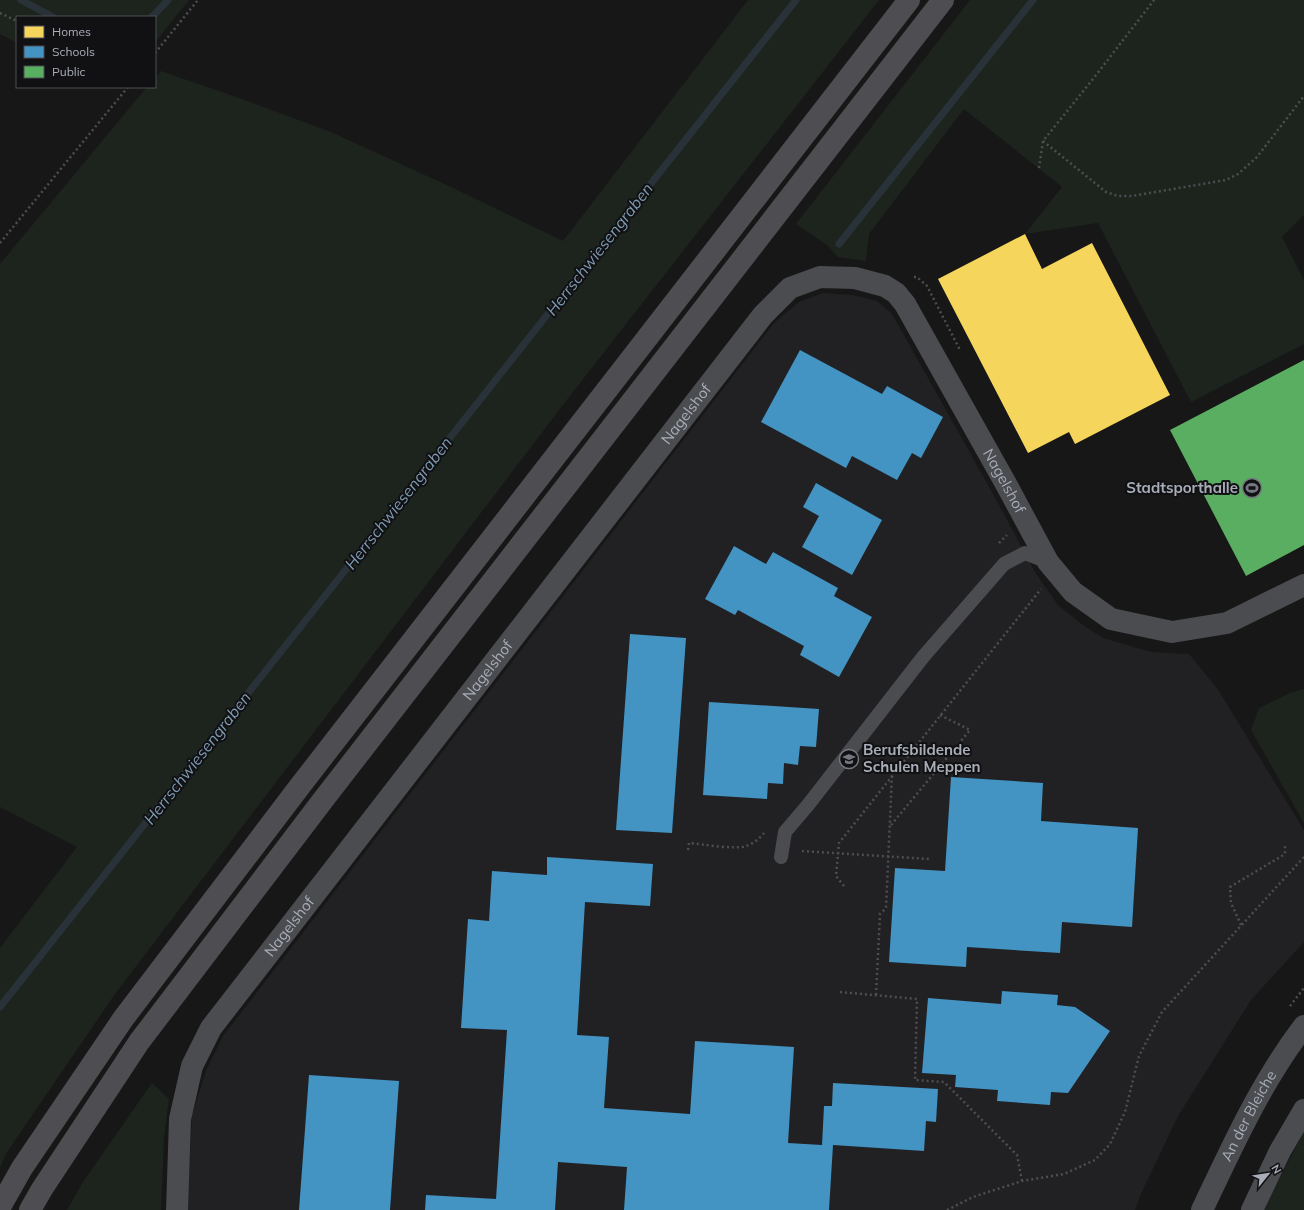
<svg xmlns="http://www.w3.org/2000/svg" width="1304" height="1210" viewBox="0 0 1304 1210" font-family="Mulish,sans-serif">
<style>
.built{fill:#212123}
.green{fill:#1d241e}
.homes{fill:#f6d55c}
.schools{fill:#4393c3}
.public{fill:#5aae61}
.lines{fill:none;stroke-linecap:round;stroke-linejoin:round}
.stream{stroke:#2a3239;stroke-width:7}
.path{stroke:#4d4e52;stroke-width:2.5;stroke-dasharray:2 3;stroke-linecap:butt}
.service{stroke:#4b4c50;stroke-width:14}
.minor{stroke:#4b4c50;stroke-width:22}
.tertiary{stroke:#4b4c50;stroke-width:22}
.trunk{stroke:#4e4e52;stroke-width:22}
.labels{text-anchor:middle;stroke-width:4;stroke-linejoin:round;paint-order:stroke}
.street-label{font-size:15px;fill:#a8adb8;stroke:#111113}
.poi-label{font-size:15px;font-weight:bold;fill:#a8adb8;stroke:#111113;text-anchor:end}
.water-label{font-size:16px;font-style:italic;fill:#7f9bb3;stroke:#111113}
</style>
<rect width="100%" height="100%" fill="#171717"/>
<polygon class="built" points="823,293 853,295 877,301 892,314 992,492 1035,572 1058,605 1083,625 1103,638 1151,652 1189,654 1217,688 1304,830 1304,942 1251,1000 1178,1116 1141,1194 1135,1210 187,1210 192,1115 206,1071 223,1036 774,323 799,302"/>
<g class="green">
<polygon points="0,0 189,0 155,42 155,17 17,17 17,43 0,34"/>
<polygon points="748,0 879,0 566,401 115,994 7,1152 0,1168 0,948 77,847 0,807 0,264 147,87 155,87 155,78 161,71 242,99 331,132 451,187 563,241"/>
<polygon points="970,0 1304,0 1304,215 1282,237 1304,280 1304,344 1191,402 1098,223 1025,234 1062,187 964,109 869,234 866,261 838,257 827,245 796,224"/>
<polygon points="1304,689 1304,823 1251,730 1259,708 1290,693"/>
<polygon points="152,1083 169,1099 164,1137 161,1210 67,1210 83,1182"/>
<polygon points="1304,1131 1304,1210 1265,1210 1269,1199"/>
</g>
<polygon class="homes" points="1025,234 1042,269 1092,243 1170,395 1075,444 1069,432 1028,453 938,279"/>
<g class="schools">
<polygon points="800,350 882,394 887,386 943,417 921,458 912,453 897,480 852,456 846,468 761,422"/>
<polygon points="816,483 882,520 852,575 802,547 819,516 803,507"/>
<polygon points="734,546 766,564 773,552 838,588 834,596 872,617 839,677 800,655 804,646 738,610 735,615 705,599"/>
<polygon points="630,634 686,638 672,833 616,830"/>
<polygon points="709,702 819,709 816,747 800,746 798,765 784,763 783,784 768,783 767,799 703,795"/>
<polygon points="951,777 1043,783 1041,821 1138,828 1132,927 1062,922 1060,953 967,947 966,967 889,962 895,868 945,871"/>
<polygon points="547,857 653,864 650,906 585,902 577,1035 609,1037 604,1108 690,1114 695,1041 794,1047 788,1143 822,1145 824,1106 832,1106 833,1083 938,1089 936,1122 926,1121 924,1151 833,1145 829,1210 624,1210 627,1167 558,1162 555,1210 425,1210 426,1195 496,1199 507,1030 461,1028 468,919 489,921 492,871 547,875"/>
<polygon points="1002,991 1058,995 1057,1005 1075,1007 1110,1031 1068,1093 1051,1092 1050,1105 997,1101 998,1090 955,1087 956,1075 922,1073 928,998 1001,1004"/>
<polygon points="309,1075 399,1081 390,1210 299,1210"/>
</g>
<polygon class="public" points="1304,360 1304,545 1246,576 1170,430"/>
<g class="lines">
<g class="stream">
<polyline points="21,0 53,17"/>
<polyline points="152,17 168,0"/>
<polyline points="839,244 1033,0"/>
<polyline points="0,1007 796,0"/>
</g>
<g class="path">
<polyline points="0,13 17,21"/>
<polyline points="155,53 198,0"/>
<polyline points="1043,141 1106,192 1118,196 1132,196 1226,180 1238,174 1257,157 1304,96"/>
<polyline points="1039,168 1043,141 1093,79 1154,0"/>
<polyline points="0,243 128,87"/>
<polyline points="914,277 917,277 927,286 960,350"/>
<polyline points="999,543 1007,535"/>
<polyline points="914,749 950,755"/>
<polyline points="891,825 970,730 940,715"/>
<path d="M688 850 689 843C702 844 735 850 746 846 753 844 760 838 764 833"/>
<polyline points="802,851 929,859"/>
<polyline points="844,886 836,876 839,843 1041,589"/>
<polyline points="1241,925 1231,903 1230,887 1285,854 1285,845"/>
<polyline points="840,992 917,999 915,1080 944,1082 1017,1155 1022,1181"/>
<polyline points="876,995 880,914 886,908 892,775"/>
<polyline points="1290,1006 1304,988"/>
<polyline points="947,1210 973,1197 1022,1181 1064,1174 1095,1160 1110,1144 1125,1112 1139,1056 1162,1012 1304,857"/>
</g>
<polyline class="service" points="781,857 785,832 808,805 923,657 1004,564 1025,553 1048,562"/>
<path class="minor" id="s1" d="M177 1210 180 1119 192 1066 211 1028 763 315 790 288 820 277 855 278 885 286 896 293 905 304 1006 484 1048 562 1073 592 1111 619 1172 632 1227 623 1304 585"/>
<g class="tertiary">
<path id="s2" d="M1202 1210C1232 1147 1261 1082 1304 1026"/>
<polyline points="1252,1210 1280,1151 1304,1110"/>
</g>
<g class="trunk">
<polyline points="0,1207 22,1168 123,1019 300,786 909,0"/>
<polyline points="30,1210 42,1189 139,1042 323,800 943,0"/>
</g>
</g>
<defs>
<symbol id="stadium-ring" viewBox="-11 -11 22 22"><circle r="9.5" fill="#111113" stroke="#757880" stroke-width="1.5"/><path d="M0-5a6.5 5 0 1 0 0 10a6.5 5 0 1 0 0-10ZM-3.5-1.8h7v3.6h-7Z" fill="#757880"/></symbol>
<symbol id="school-ring" viewBox="-11 -11 22 22"><circle r="9.5" fill="#111113" stroke="#757880" stroke-width="1.5"/><path d="M0-5L7-2L0 1L-7-2ZM-4 1L0 2.5L4 1V4Q0 6-4 4Z" fill="#757880"/></symbol>
</defs>
<g fill-rule="evenodd">
<use href="#stadium-ring" x="1241" y="477" width="22" height="22"/>
<use href="#school-ring" x="838" y="748" width="22" height="22"/>
</g>
<g class="labels">
<g class="street-label">
<text dy="5" stroke="none"><textPath href="#s1" startOffset="964">Nagelshof</textPath></text>
<text dy="5" stroke="none"><textPath href="#s1" startOffset="1456">Nagelshof</textPath></text>
<text dy="5" stroke="none"><textPath href="#s1" startOffset="640">Nagelshof</textPath></text>
<text dy="5" stroke="none"><textPath href="#s1" startOffset="316">Nagelshof</textPath></text>
<text dy="5" stroke="none"><textPath href="#s2" startOffset="105">An der Bleiche</textPath></text>
</g>
<g class="poi-label">
<text x="1238" y="493">Stadtsporthalle</text>
<text x="863" y="755" text-anchor="start">Berufsbildende<tspan x="863" dy="17">Schulen Meppen</tspan></text>
</g>
<g class="water-label">
<text transform="translate(599 249) rotate(-52)" y="6">Herrschwiesengraben</text>
<text transform="translate(398 503) rotate(-52)" y="6">Herrschwiesengraben</text>
<text transform="translate(197 758) rotate(-52)" y="6">Herrschwiesengraben</text>
</g>
</g>
<rect x="16" y="16" width="140" height="72" fill="#111113" stroke="#4d4f55"/>
<rect x="24" y="26" width="20" height="12" fill="#f6d55c" stroke="#4d4f55"/>
<text x="52" y="36" font-size="12" fill="#a8adb8">Homes</text>
<rect x="24" y="46" width="20" height="12" fill="#4393c3" stroke="#4d4f55"/>
<text x="52" y="56" font-size="12" fill="#a8adb8">Schools</text>
<rect x="24" y="66" width="20" height="12" fill="#5aae61" stroke="#4d4f55"/>
<text x="52" y="76" font-size="12" fill="#a8adb8">Public</text>
<g transform="translate(1268 1174) rotate(60)" stroke="#111113" stroke-width="3" paint-order="stroke">
<path d="M0-3L7 15L0 10L-7 15Z" fill="#a8adb8"/>
<text y="-6" font-size="11" font-weight="bold" text-anchor="middle" fill="#a8adb8">N</text>
</g>
</svg>
